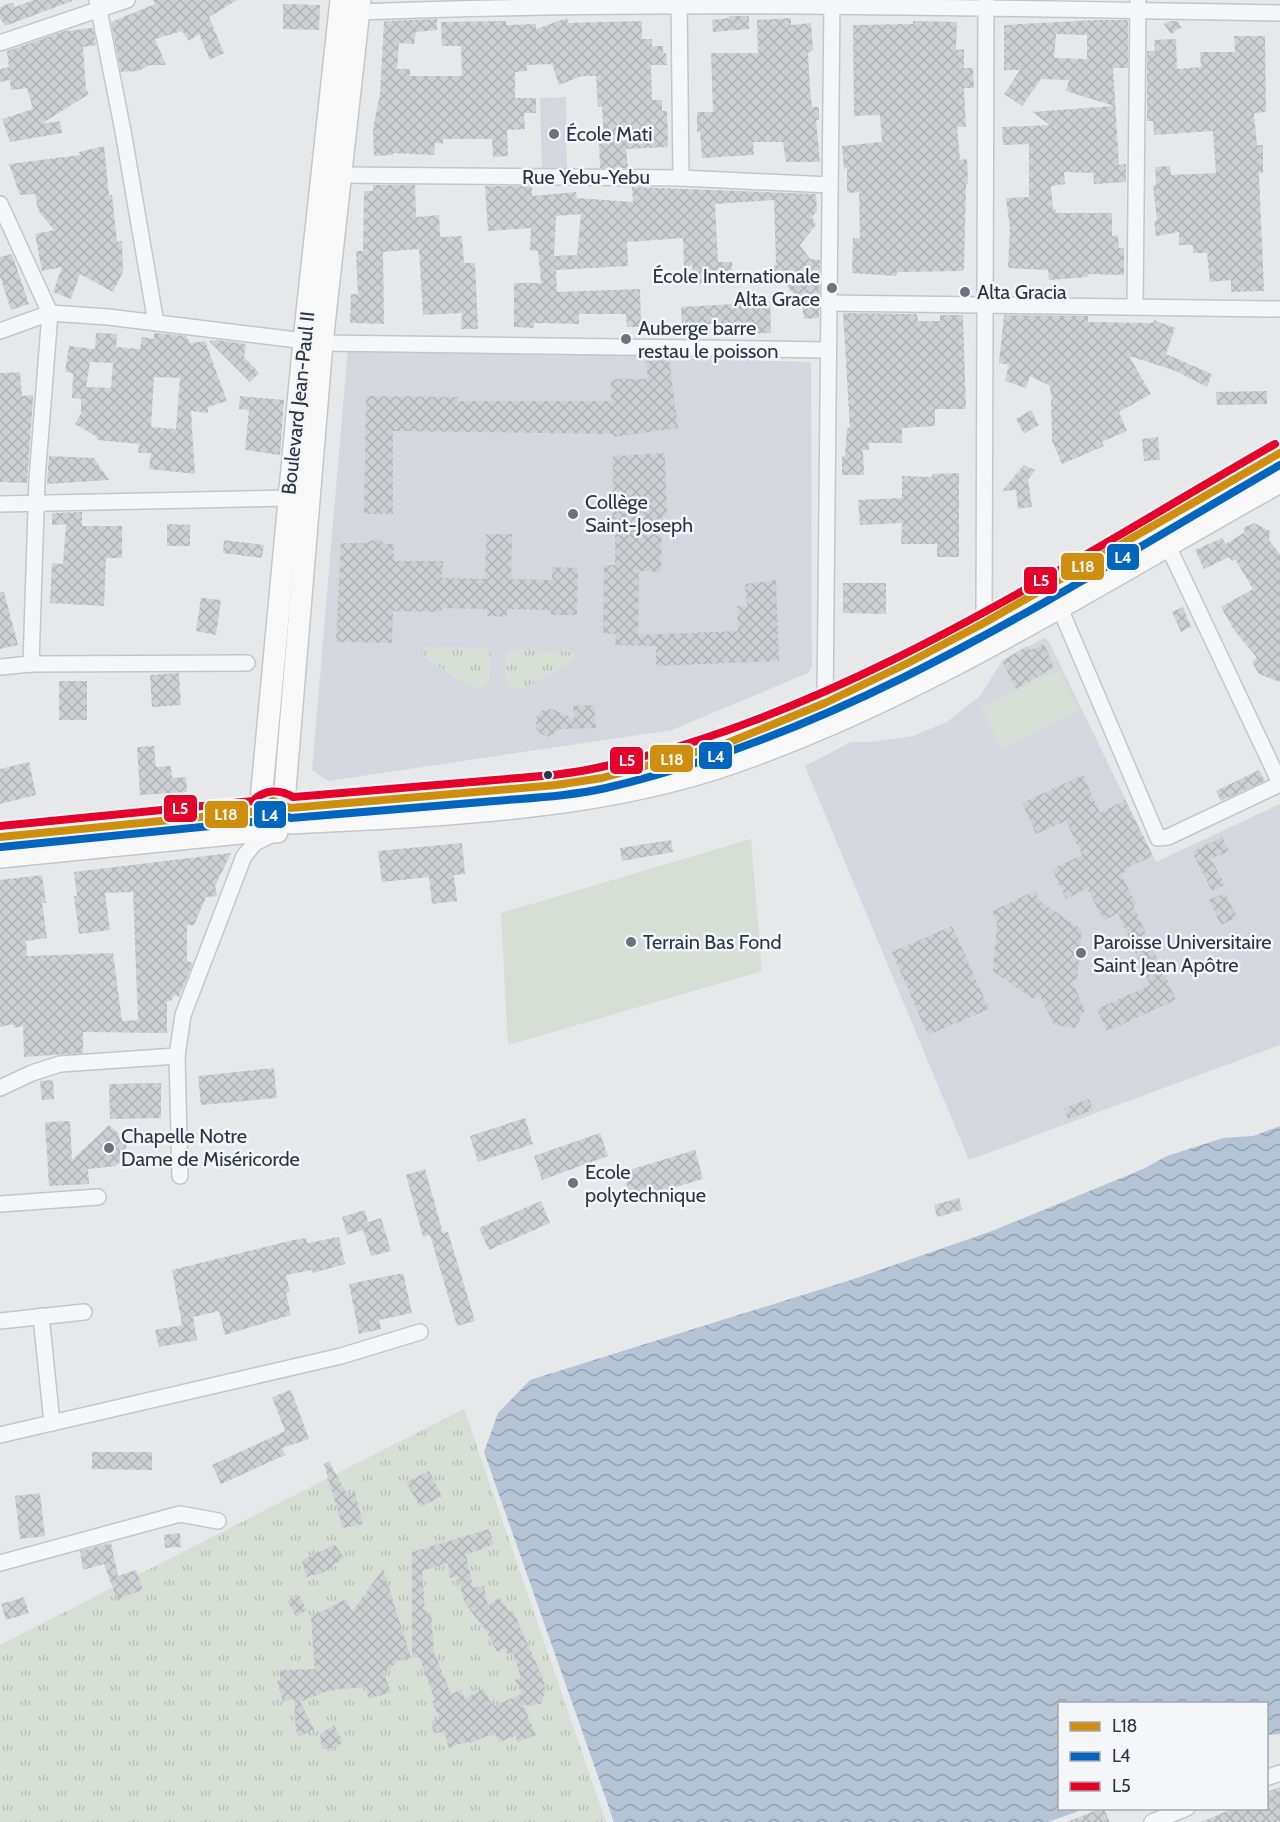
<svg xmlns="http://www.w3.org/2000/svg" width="1280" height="1822" viewBox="0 0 1280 1822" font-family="Cabin,sans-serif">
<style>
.built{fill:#d4d7dd}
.grass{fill:url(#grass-tufts)}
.pitch{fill:#d6ded6}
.water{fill:url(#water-waves)}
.building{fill:url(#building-cross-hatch);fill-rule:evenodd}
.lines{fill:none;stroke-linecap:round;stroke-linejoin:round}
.street-casing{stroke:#c4c6c8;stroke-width:18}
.secondary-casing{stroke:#c4c6c8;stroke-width:24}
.street{stroke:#f5f6f7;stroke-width:15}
.secondary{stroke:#f8f8f8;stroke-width:21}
.bus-1-casing{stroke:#f4f6f9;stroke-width:12}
.bus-2-casing{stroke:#f4f6f9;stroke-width:12}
.bus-3-casing{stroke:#f4f6f9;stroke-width:12}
.bus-1{stroke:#ce8f0e;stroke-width:8}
.bus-2{stroke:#0065bd;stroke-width:8}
.bus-3{stroke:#e4002b;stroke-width:8}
.poi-dot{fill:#6c737f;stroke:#f4f6f9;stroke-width:2}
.bus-dot{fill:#2b3445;stroke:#f4f6f9;stroke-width:2}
.labels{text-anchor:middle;stroke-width:5;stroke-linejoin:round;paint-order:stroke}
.poi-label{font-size:20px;fill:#2b3445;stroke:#f4f6f9;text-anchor:start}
.street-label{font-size:20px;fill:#2b3445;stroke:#f4f6f9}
.line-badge{stroke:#f4f6f9;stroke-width:2}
.badge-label{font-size:16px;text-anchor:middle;font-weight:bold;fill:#fff}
</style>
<defs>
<pattern id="grass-tufts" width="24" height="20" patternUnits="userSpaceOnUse" patternTransform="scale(1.5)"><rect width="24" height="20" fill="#d6ded6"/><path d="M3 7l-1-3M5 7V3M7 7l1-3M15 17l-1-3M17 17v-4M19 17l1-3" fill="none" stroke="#b8bfb9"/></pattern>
<pattern id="water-waves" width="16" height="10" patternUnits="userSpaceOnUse" patternTransform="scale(1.5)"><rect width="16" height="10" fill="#b4c4d5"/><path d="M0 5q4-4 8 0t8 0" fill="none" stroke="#93a0af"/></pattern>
<pattern id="building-cross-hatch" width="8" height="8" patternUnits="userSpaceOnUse" patternTransform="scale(1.5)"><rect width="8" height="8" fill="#ced0d3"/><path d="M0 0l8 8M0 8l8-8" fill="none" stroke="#b1b3b6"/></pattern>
</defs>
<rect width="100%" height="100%" fill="#e6e8ea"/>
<g class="built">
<polygon points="566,97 567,169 542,170 540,98"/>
<polygon points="348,347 811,362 812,666 808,673 672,730 328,781 312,770"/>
<polygon points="1044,638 1049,642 1156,862 1280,804 1280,1045 969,1160 805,766 851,742 872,742 913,736 947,722 980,696 1002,661"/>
</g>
<g class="grass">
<polygon points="424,647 485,648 491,654 490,680 481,688 469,687 421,654"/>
<path d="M512 649 574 652 576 659 525 688C502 695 506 669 506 654Z"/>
<polygon points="464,1409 606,1822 0,1822 0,1645"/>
</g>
<g class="pitch">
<polygon points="1060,670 1079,710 1001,748 981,707"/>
<polygon points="751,839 762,971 508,1045 501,913"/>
</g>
<polygon class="water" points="1280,1126 1280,1734 1267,1735 1266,1704 1060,1704 1060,1808 1084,1809 1048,1822 614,1822 484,1452 498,1413 530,1380 851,1280 992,1231 1143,1169 1167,1156 1223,1138 1253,1136"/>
<g class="building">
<polygon points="33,0 72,0 72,1 5,26 0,18 0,7 13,2 15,7"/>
<polygon points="153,0 237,0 209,17 224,53 210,60 199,34 189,41 182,31 155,39 166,65 150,65 138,71 121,72 111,22 155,4"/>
<polygon points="283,4 320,5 319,30 283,29"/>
<polygon points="729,16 749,16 749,29 713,32 712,20 729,18"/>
<polygon points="567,18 568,23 642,21 642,39 652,39 652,46 663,46 663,53 666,53 667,65 651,65 652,100 662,100 662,111 667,111 668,147 626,149 628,168 600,168 599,144 604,143 602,106 598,107 596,76 582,76 559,85 552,64 527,65 527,71 515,72 515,98 536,98 536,113 524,113 525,129 507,130 508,156 493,157 492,139 443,139 443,144 435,143 434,155 393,153 393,155 374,156 373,129 380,94 384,21 437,19 437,30 416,32 414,44 399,43 397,69 410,69 410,76 462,76 461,46 442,46 441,22 506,21 506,25 536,24 536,29"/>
<polygon points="791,18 791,25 811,23 813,50 808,53 810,88 812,107 819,107 819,120 816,120 820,162 786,162 783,142 753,142 754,155 702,158 700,132 697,132 697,112 713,112 711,53 758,53 757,20"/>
<path d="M1097 20H1128V68H1113L1119 165 1126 164V182L1094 184 1093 173 1064 172 1065 184 1051 186 1053 209H1056V213H1112V236L1118 235 1119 248H1124V275L1088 274V277L1049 280 1048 270 1008 268 1010 229 1006 198 1029 197V144L1003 145 1002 127 1050 125 1032 112 1114 106 1066 91 1069 80 1041 79 1022 106 1004 94 1020 70H1004V25ZM1056 34 1087 35V59L1054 58Z"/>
<polygon points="913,21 957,22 956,50 964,49 964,68 973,68 974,88 964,88 966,127 957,127 960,160 967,159 968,184 966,184 964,271 897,272 896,276 852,273 853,238 860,238 859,192 847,193 847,168 844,169 842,146 882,142 880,115 854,116 853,25 913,24"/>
<polygon points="1170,21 1177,21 1182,27 1171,34 1164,24"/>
<polygon points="93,28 96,45 83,47 86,89 89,94 41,124 60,121 62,133 10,142 2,119 33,109 27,88 11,90 10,80 0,82 0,69 9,67 7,51 65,31"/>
<polygon points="1234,36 1265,36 1266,112 1254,113 1257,145 1263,145 1263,173 1259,173 1264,291 1231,292 1231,280 1210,282 1207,253 1193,253 1193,245 1179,245 1179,232 1156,236 1154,221 1157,221 1153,185 1156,185 1155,167 1170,166 1171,175 1216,173 1213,131 1154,135 1153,121 1147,121 1147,51 1155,51 1154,40 1176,39 1177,69 1201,67 1200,52 1235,52"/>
<polygon points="104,146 109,195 112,195 117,242 122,241 123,272 113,292 80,274 71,299 53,292 62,267 42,271 35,234 54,230 38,210 35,194 20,195 9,164 80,155 79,152"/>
<polygon points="373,185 415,185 416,217 439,215 440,237 462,236 464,263 475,263 478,329 461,329 462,313 423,315 419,249 383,252 384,324 350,323 351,294 358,294 356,251 363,251 364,191 373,191"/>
<path d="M485 186H532V196L576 192 577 198 633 202 632 187 816 194 817 211 812 217 816 225 800 245 810 259 820 260 819 318 804 319 802 304 772 268 776 264 774 200 715 204 718 262H732V282L693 284 692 264 684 271 683 238 627 242 628 266 556 270 557 292 640 289 641 327H627L626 314H579V324L534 323V328L514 327V283H541L538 251 530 250 531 228 488 231ZM581 214 577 255 554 256 556 216Z"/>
<polygon points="12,254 29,304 11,310 0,276 0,257"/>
<polygon points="770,302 771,333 743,334 742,324 682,324 681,307"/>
<polygon points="843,313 917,314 918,321 940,321 940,315 963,315 966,409 935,409 935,426 902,428 902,443 869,443 869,450 863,450 864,475 842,475 842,456 845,456 847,428 850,428"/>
<polygon points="1004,315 1088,316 1088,322 1153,323 1154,320 1175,328 1166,354 1212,374 1207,387 1176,371 1129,356 1151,394 1119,412 1127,431 1102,442 1104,446 1062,464 1052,441 1051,400 1054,398 1051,397 1050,386 1030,376 1026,388 1005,381 1009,365 999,363"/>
<path d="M96 333 117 334 116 347 140 349 142 337 154 339V333L186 336 190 343 205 341 227 401 208 407V413L191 411 195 474 149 469 151 453H138L139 444 97 440V437L75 424 81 413V399L72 398 73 373 65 372 69 346 95 349ZM90 362 113 363 111 388 86 387ZM154 377 180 378 176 429 151 427Z"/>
<polygon points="218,340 246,344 244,357 259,373 250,382 209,341"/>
<polygon points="669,358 678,428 613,437 613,434 393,431 393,514 364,514 366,396 458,397 458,401 611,401 611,379 648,379 646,361"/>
<polygon points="20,372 22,396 33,395 33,399 27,483 0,482 0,373"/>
<polygon points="1267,391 1267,404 1217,405 1216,392"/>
<polygon points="240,396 284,400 280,455 245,450 249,410 239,409"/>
<polygon points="1031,410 1039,425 1024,434 1016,419"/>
<polygon points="1158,437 1160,460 1144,461 1142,439"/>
<polygon points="665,453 667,516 662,516 661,572 639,571 638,635 738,631 737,606 747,606 745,584 776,580 779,661 656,666 656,646 615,645 616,634 603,633 604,565 615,565 615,528 612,528 613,456"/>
<polygon points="49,456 94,458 109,480 47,484"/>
<polygon points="1024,465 1035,470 1028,480 1032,507 1018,509 1016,490 1002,491"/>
<polygon points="959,473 959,557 937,557 937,544 901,544 902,523 860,525 858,500 902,498 902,476 932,477 932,474"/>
<polygon points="82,512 82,526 122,526 122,558 106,558 104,606 50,603 52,563 63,564 66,524 52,525 52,513"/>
<polygon points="1254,523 1270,531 1269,540 1280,554 1280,682 1259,674 1252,662 1257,658 1234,630 1221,607 1253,589 1235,559 1232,561 1229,557 1204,569 1195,550 1222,538 1226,544 1245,532 1243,528"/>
<polygon points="167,524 190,525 190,546 167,546"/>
<polygon points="486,534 512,534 511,579 552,580 552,567 578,568 577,615 551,615 551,610 507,609 507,617 487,616 487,609 442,608 441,612 393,611 392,643 336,642 341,543 366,543 378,538 385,544 394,544 394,561 443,561 442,578 485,579"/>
<polygon points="224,540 264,545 262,558 223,553"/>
<polygon points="843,583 886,583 886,614 843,613"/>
<polygon points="0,592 4,592 18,645 0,649"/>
<polygon points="201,598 221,600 216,635 196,631"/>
<polygon points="1183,607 1191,627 1181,632 1172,612"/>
<polygon points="1044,644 1054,667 1016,689 1002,661 1027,646 1030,650"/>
<polygon points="179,673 181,705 152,707 150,675"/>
<rect x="59" y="681" width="28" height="39"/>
<polygon points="594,705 596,728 561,729 549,737 541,734 536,728 537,716 543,710 552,709 574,719 573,706"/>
<polygon points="154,746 156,767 171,766 172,778 186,777 187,792 140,795 137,747"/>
<polygon points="29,762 36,795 0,804 0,769"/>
<polygon points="1259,770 1265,781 1221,801 1216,791"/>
<polygon points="1083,775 1100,813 1125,800 1153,856 1125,869 1126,872 1121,874 1136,904 1133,905 1176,1000 1107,1031 1097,1009 1150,985 1118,913 1104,921 1086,886 1085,890 1066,899 1052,869 1082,855 1066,821 1036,834 1022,803"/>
<polygon points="1222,837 1229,851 1211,859 1225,885 1212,891 1192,852"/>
<polygon points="671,840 673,852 622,861 620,848"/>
<polygon points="462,843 465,874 454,875 457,901 432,904 429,877 382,882 378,851"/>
<polygon points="231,853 215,886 217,896 206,897 194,925 187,925 187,961 193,963 179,997 174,995 171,1001 167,1001 167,1033 83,1032 83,1053 24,1057 23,1026 15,1028 13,1024 0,1027 0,880 42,875 46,903 42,903 47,938 26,941 27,956 113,953 122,1021 138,1020 133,892 105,893 110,930 79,934 74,896 77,896 74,872"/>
<polygon points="1035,891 1041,902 1082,930 1077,979 1072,981 1085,1010 1075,1028 1054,1025 1040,996 1033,999 993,971 997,923 992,911"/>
<polygon points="1225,893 1237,917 1221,925 1209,900"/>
<polygon points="952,926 989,1009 928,1035 892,952"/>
<polygon points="274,1068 277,1098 201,1105 198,1076"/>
<polygon points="53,1080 54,1099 42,1100 40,1081"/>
<polygon points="161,1083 161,1118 110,1119 109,1084"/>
<polygon points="1089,1099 1093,1110 1068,1119 1064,1108"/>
<polygon points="525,1118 533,1144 478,1162 470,1136"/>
<polygon points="70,1121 72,1160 109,1125 126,1140 127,1154 116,1166 88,1169 89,1184 49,1186 45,1122"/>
<polygon points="600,1133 608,1156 542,1180 534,1156"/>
<polygon points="695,1150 703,1179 631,1200 623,1172"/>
<polygon points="425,1169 443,1233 448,1232 475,1321 457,1326 430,1235 423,1237 406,1175"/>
<polygon points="959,1198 962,1210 937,1217 934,1205"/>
<polygon points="541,1201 550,1223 489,1250 479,1228"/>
<polygon points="365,1210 368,1222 381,1218 391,1251 371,1256 363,1230 347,1235 342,1217"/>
<polygon points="339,1237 345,1264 313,1273 312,1270 286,1275 290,1292 286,1293 291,1315 225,1335 219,1311 193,1317 197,1340 159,1347 155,1330 182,1325 172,1270 289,1241 306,1238 307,1243"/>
<polygon points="403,1273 412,1313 379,1320 381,1329 359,1334 349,1284"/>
<polygon points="291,1390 309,1439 282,1448 285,1455 221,1484 212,1465 285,1431 272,1397"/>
<polygon points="92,1452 152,1452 152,1470 92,1469"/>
<polygon points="329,1461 347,1495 355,1493 363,1524 343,1528 324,1464"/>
<polygon points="429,1471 442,1496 420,1507 406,1482"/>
<polygon points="40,1493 45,1536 20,1539 15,1496"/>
<path d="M489 1529 494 1544 466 1555 473 1588 484 1586 488 1606 499 1597 510 1612 513 1611 544 1681 545 1691 541 1704 523 1705 536 1735 518 1742 515 1736 499 1742 495 1733 470 1743 469 1741 449 1748 444 1732 433 1733 432 1720H440L432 1701 435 1700 419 1657 412 1658V1552ZM448 1563 450 1578 458 1576 464 1602 487 1632 497 1652 505 1648 508 1655 513 1652 521 1678 515 1680 522 1694 493 1706 483 1689 465 1699 461 1690 451 1694 434 1652 431 1613H425L422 1571Z"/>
<polygon points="180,1533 181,1547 165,1548 164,1535"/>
<polygon points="111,1543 118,1576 136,1570 143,1590 117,1599 104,1564 83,1570 80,1551"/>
<polygon points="335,1545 344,1558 322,1573 306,1577 302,1560"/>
<polygon points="383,1569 411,1658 399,1660 384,1674 391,1692 368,1699 366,1687 340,1689 327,1691 300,1702 314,1729 299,1737 296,1730 294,1699 283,1701 277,1681 280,1680 280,1670 315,1669 311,1617 346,1599 352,1612"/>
<polygon points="298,1595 307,1610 296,1616 287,1601"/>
<polygon points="24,1597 29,1613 6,1620 1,1604"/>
<polygon points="334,1725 343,1743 333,1748 322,1749 320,1734"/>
<polygon points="1280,1787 1280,1822 1201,1822 1232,1809 1266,1809 1266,1792"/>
<polygon points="1099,1809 1104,1809 1110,1822 1067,1822"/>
</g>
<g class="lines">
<defs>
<g id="street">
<polyline points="97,0 123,131 156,323"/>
<polyline points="679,0 681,178"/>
<polyline points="986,0 984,623 987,629"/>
<path d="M359 12C665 0 973 8 1280 13"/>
<polyline points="0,43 127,0"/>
<polyline points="342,175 681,178 830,185"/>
<polyline points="0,204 50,313 37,479 31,664"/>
<polyline points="828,303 1280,309"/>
<polyline points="1135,307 1138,0"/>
<polyline points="0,331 50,313 108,317 322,343 828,350"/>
<polyline points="0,504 289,498"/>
<polyline points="1167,544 1280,783"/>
<polyline points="1059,606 1158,838 1168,837 1280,784"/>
<polyline points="0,667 31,664 247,663"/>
<polyline points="825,703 832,0"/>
<polyline points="0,1088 32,1073 60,1064 177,1056"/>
<polyline points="180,1176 177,1056 183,1015 244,856 255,843 273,834"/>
<polyline points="0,1204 98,1197"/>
<polyline points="41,1316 52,1423"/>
<polyline points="0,1321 84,1312"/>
<polyline points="0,1435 341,1356 420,1332"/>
<polyline points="0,1563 180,1514 218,1521"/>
<polyline points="1266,1778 1280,1773"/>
<polyline points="1152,1822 1187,1808"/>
</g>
<g id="secondary">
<polyline points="284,802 322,343 360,0"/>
<polyline points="290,808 556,785 602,778 725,744 825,703 908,663 984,623 1280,453"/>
<path d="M292 823C437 815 597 811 735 762 927 695 1103 580 1280 482"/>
<polyline points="267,831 260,823 260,811 304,340 341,0"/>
<polyline points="0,837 260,811"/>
<polyline points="0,857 250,832 277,832"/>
</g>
</defs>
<use href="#street" class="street-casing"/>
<use href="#secondary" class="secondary-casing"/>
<use href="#street" class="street"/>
<use href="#secondary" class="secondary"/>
<defs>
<polyline id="bus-1" points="0,837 260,811 262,806 273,801 290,808 556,785 602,778 725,744 825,703 908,663 984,623 1280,453"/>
<path id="bus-2" d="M1 847 261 821 274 812 291 818C355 813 419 807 483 802 524 798 566 797 606 788 851 731 1065 589 1280 465"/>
<path id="bus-3" d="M0 826 253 801C264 789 280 789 293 797 357 792 421 786 484 781 523 777 563 776 601 767 842 714 1062 566 1275 444"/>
</defs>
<use href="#bus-1" class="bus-1-casing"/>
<use href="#bus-2" class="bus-2-casing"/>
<use href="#bus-3" class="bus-3-casing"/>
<use href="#bus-1" class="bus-1"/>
<use href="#bus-2" class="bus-2"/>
<use href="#bus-3" class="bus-3"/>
</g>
<g class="poi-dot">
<circle cx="554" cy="134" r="6"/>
<circle cx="832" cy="288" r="6"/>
<circle cx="965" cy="292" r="6"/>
<circle cx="626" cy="339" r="6"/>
<circle cx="573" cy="514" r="6"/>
<circle cx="631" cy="942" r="6"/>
<circle cx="1081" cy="953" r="6"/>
<circle cx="109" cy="1148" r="6"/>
<circle cx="573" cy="1183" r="6"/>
</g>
<circle class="bus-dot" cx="548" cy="775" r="5"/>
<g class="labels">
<g class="poi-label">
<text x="566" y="141">École Mati</text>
<text x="820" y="283" text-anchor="end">École Internationale<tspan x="820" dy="23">Alta Grace</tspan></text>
<text x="977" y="299">Alta Gracia</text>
<text x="638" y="335">Auberge barre<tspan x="638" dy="23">restau le poisson</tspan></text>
<text x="585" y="509">Collège<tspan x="585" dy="23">Saint-Joseph</tspan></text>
<text x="643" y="949">Terrain Bas Fond</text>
<text x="1093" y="949">Paroisse Universitaire<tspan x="1093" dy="23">Saint Jean Apôtre</tspan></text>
<text x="121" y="1143">Chapelle Notre<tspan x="121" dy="23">Dame de Miséricorde</tspan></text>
<text x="585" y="1179">Ecole<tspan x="585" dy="23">polytechnique</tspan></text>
</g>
<g class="street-label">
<text x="586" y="184">Rue Yebu-Yebu</text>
<text transform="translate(298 403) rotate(-84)" y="7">Boulevard Jean-Paul II</text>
</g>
</g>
<g class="line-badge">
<rect x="1106" y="543" width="34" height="28" rx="6" fill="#0065bd"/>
<rect x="1060" y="552" width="45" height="29" rx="6" fill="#ce8f0e"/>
<rect x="1023" y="566" width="35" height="29" rx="6" fill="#e4002b"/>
<rect x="698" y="741" width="35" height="29" rx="6" fill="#0065bd"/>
<rect x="649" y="744" width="45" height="29" rx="6" fill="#ce8f0e"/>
<rect x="609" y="746" width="35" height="29" rx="6" fill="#e4002b"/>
<rect x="163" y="794" width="35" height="29" rx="6" fill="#e4002b"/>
<rect x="204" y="800" width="45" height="29" rx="6" fill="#ce8f0e"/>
<rect x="253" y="800" width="34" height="29" rx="6" fill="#0065bd"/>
</g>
<g class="badge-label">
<text x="1123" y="563">L4</text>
<text x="1083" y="572">L18</text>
<text x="1041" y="586">L5</text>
<text x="716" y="762">L4</text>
<text x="672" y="765">L18</text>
<text x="627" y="766">L5</text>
<text x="180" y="814">L5</text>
<text x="226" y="820">L18</text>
<text x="270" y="821">L4</text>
</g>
<rect x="1058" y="1702" width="210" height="108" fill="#f4f6f9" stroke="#a4a8b1" stroke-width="1.5"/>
<rect x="1070" y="1722" width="30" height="9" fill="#ce8f0e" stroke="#a4a8b1" stroke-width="1.5"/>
<text x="1112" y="1732" font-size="18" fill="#2b3445">L18</text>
<rect x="1070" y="1752" width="30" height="9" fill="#0065bd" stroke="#a4a8b1" stroke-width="1.5"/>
<text x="1112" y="1762" font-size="18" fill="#2b3445">L4</text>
<rect x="1070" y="1782" width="30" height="9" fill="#e4002b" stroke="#a4a8b1" stroke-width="1.5"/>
<text x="1112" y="1792" font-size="18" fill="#2b3445">L5</text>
</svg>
